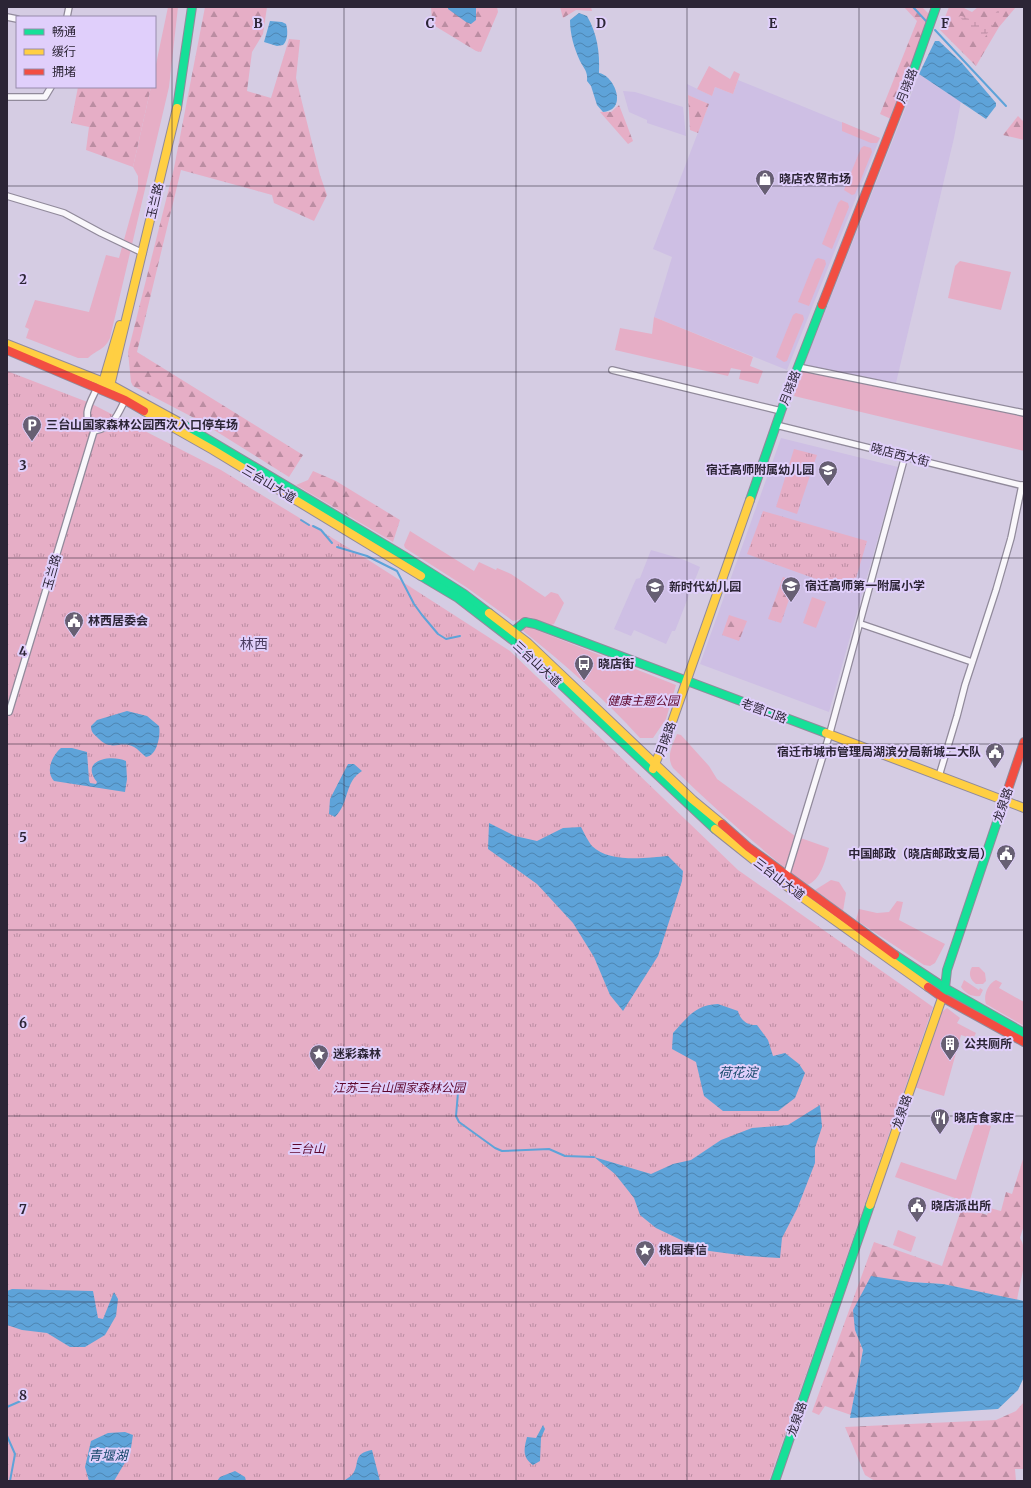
<svg xmlns="http://www.w3.org/2000/svg" width="1031" height="1488" viewBox="0 0 1031 1488" font-family="Merriweather,'Noto Sans SC',serif">
<style>
.built{fill:#cebfe4}
.green{fill:#e6aec6}
.forest{fill:url(#forest-firs)}
.wetland{fill:url(#wetland-marsh)}
.park{fill:url(#park-tufts)}
.water{fill:url(#water-waves)}
.lines{fill:none;stroke-linecap:round;stroke-linejoin:round}
.stream{stroke:#5ea3d9;stroke-width:2}
.street-casing{stroke:#918a9b;stroke-width:8}
.fast-casing{stroke:#918a9b;stroke-width:10}
.slow-casing{stroke:#918a9b;stroke-width:10}
.jam-casing{stroke:#918a9b;stroke-width:10}
.street{stroke:#f9f7fb;stroke-width:5.5}
.fast{stroke:#16e098;stroke-width:8}
.slow{stroke:#ffcf43;stroke-width:8}
.jam{stroke:#f24e42;stroke-width:8}
.grid{fill:none;stroke:#2c2536;stroke-width:1;stroke-opacity:0.55}
.labels{text-anchor:middle;stroke-width:4;stroke-linejoin:round;paint-order:stroke}
.street-label{font-size:12px;fill:#2c2536;stroke:#e0cffb}
.poi-label{font-size:12px;font-weight:bold;fill:#2c2536;stroke:#e0cffb;text-anchor:start}
.park-label{font-size:12px;font-style:italic;fill:#5d062b;stroke:#e0cffb}
.water-label{font-size:13px;font-style:italic;fill:#15486b;stroke:#e0cffb}
.quarter-label{font-size:14px;fill:#4c3d61;stroke:#e0cffb}
.grid-label{font-size:13px;text-anchor:middle;font-weight:bold;fill:#2c2536;stroke:#e0cffb;stroke-width:4;stroke-linejoin:round;paint-order:stroke}
</style>
<defs>
<pattern id="forest-firs" width="22" height="20" patternUnits="userSpaceOnUse"><rect width="22" height="20" fill="#e6aec6"/><path d="M5 1l3.5 6h-7zM16 11l3.5 6h-7z" fill="#bb8da2"/></pattern>
<pattern id="wetland-marsh" width="20" height="14" patternUnits="userSpaceOnUse"><rect width="20" height="14" fill="#e6aec6"/><path d="M1 5h8M5 5V1M11 12h8M15 12V8" fill="none" stroke="#bb8da2"/></pattern>
<pattern id="park-tufts" width="24" height="20" patternUnits="userSpaceOnUse"><rect width="24" height="20" fill="#e6aec6"/><path d="M3 7l-1-3M5 7V3M7 7l1-3M15 17l-1-3M17 17v-4M19 17l1-3" fill="none" stroke="#bb8da2"/></pattern>
<pattern id="water-waves" width="16" height="10" patternUnits="userSpaceOnUse"><rect width="16" height="10" fill="#5ea3d9"/><path d="M0 5q4-4 8 0t8 0" fill="none" stroke="#4e85b1"/></pattern>
</defs>
<rect width="100%" height="100%" fill="#d5cce3"/>
<g class="built">
<polygon points="919,74 961,101 954,138 896,383 804,365"/>
<polygon points="738,80 880,138 787,370 654,317 672,257 653,249 709,104 688,95 687,84 712,96 715,87 733,94"/>
<polygon points="623,91 635,92 683,107 686,136 647,123 647,120 629,112"/>
<polygon points="781,438 898,467 829,712 700,664"/>
<polygon points="651,550 682,559 700,567 675,631 672,631 666,644 634,630 631,636 614,629 636,579 640,578"/>
</g>
<g class="green">
<path d="M168 7H178L169 87 110 338C105 350 96 350 88 358H78L26 338 29 329 25 327 35 300 89 312 106 255 119 258 138 189V176L133 167 151 87H155V69Z"/>
<polygon points="709,66 730,79 734,71 740,74 733,94 715,87 712,96 697,89"/>
<polygon points="842,122 880,138 877,143 871,143 842,131"/>
<polygon points="864,146 871,148 872,152 855,194 852,195 844,190 861,148"/>
<polygon points="841,200 848,203 849,207 832,249 822,244 838,203"/>
<polygon points="818,258 825,260 826,264 809,306 798,302 815,260"/>
<polygon points="960,261 1011,272 1001,310 948,298 955,266"/>
<polygon points="796,313 803,315 804,319 787,361 784,362 776,357 793,315"/>
<polygon points="654,317 753,357 750,366 763,371 758,384 739,379 741,370 731,368 728,376 615,350 620,328 652,334"/>
<polygon points="803,369 1024,415 1024,451 794,396"/>
<polygon points="410,531 474,571 479,562 496,570 497,568 511,574 545,597 551,592 558,594 564,603 554,624 551,625 529,617 513,621 466,587 405,548 404,545"/>
<polygon points="812,597 826,602 816,628 803,623"/>
<path d="M526 626 676 685 666 719 653 738H640C604 698 564 664 522 630V627Z"/>
<path d="M677 734 681 735 709 766 717 779 795 836 829 848C825 861 821 880 807 885L804 883C758 847 715 809 673 768 666 757 672 746 677 734Z"/>
<polygon points="831,880 839,882 846,893 843,911 815,890"/>
<polygon points="897,901 903,902 899,920 945,944 935,963 930,966 924,965 856,920 859,909 877,913 889,912"/>
<path d="M972 967H979L985 973 986 981 983 984H976C970 980 968 973 972 967Z"/>
<path d="M964 980 979 990 980 988 983 990 980 996C972 997 966 994 961 987Z"/>
<path d="M996 980 1002 983 999 988 1024 1002V1026L986 1004C983 996 988 983 996 980Z"/>
<polygon points="947,1008 960,1018 957,1023 976,1033 973,1039 961,1035 944,1096 914,1087 938,1015"/>
<polygon points="976,1121 991,1126 969,1203 895,1177 901,1162 956,1180"/>
<polygon points="898,1230 916,1237 911,1252 893,1245"/>
</g>
<g class="forest">
<polygon points="205,7 267,7 263,34 252,52 247,91 271,98 289,39 300,40 296,78 320,175 327,195 314,221 274,203 272,195 181,170 137,352 303,455 289,477 198,420 133,386 131,382 128,352 174,168"/>
<polygon points="431,7 497,7 498,12 481,52 476,51 435,26 432,20"/>
<polygon points="560,7 591,7 592,11 576,10 563,18"/>
<polygon points="904,7 922,7 928,13 929,18 891,119 880,114 917,21"/>
<polygon points="949,7 962,7 972,12 978,7 1016,7 999,27 976,66 940,30"/>
<polygon points="78,87 151,87 133,167 86,150 89,127 71,123"/>
<polygon points="688,95 709,104 698,133 690,130"/>
<polygon points="619,105 633,141 628,144 600,112 611,112"/>
<polygon points="1018,116 1024,122 1024,140 1003,135"/>
<polygon points="313,471 336,481 400,520 393,542 296,485 308,480"/>
<polygon points="783,577 795,582 781,623 768,619"/>
<polygon points="729,615 747,621 739,641 722,635"/>
<path d="M1024 1156V1225L1020 1238C1030 1254 1020 1281 1017 1300L943 1284 910 1282 855 1330 863 1350 851 1415 825 1406 819 1415 812 1412 874 1242 942 1266 962 1207 987 1215 990 1208 1001 1211 1006 1192 1012 1194Z"/>
<polygon points="1024,1402 1024,1469 1015,1469 1016,1481 875,1481 865,1475 845,1427 996,1420 1016,1411"/>
</g>
<polygon class="wetland" points="1000,7 1005,7 983,40 979,39 959,16 962,16 984,25 989,22"/>
<g class="park">
<polygon points="7,371 90,403 221,470 370,561 510,651 738,870 933,1007 769,1481 7,1481"/>
<polygon points="794,449 817,455 797,514 776,507"/>
<polygon points="763,511 867,541 852,592 747,554"/>
</g>
<g class="water">
<polygon points="448,7 476,7 476,20 471,24 466,22 448,9"/>
<path d="M579 13 587 16C597 33 600 52 599 73 614 75 629 110 603 112L597 105 591 86 587 81C588 71 584 69 580 61 574 48 570 34 570 20Z"/>
<path d="M270 21 282 22 286 24C288 30 288 40 283 45L277 46 264 42Z"/>
<polygon points="935,41 939,41 962,63 996,103 996,106 986,119 919,74"/>
<path d="M127 711 147 716 159 726C161 735 157 756 146 757 142 754 138 749 134 747 120 740 112 752 99 739 94 734 91 733 91 726L97 720Z"/>
<path d="M61 748H72L87 752 89 780 90 783 96 784 97 782C79 760 111 754 126 761L127 779 125 792 54 781C45 771 52 756 61 748Z"/>
<path d="M348 764H354L362 771C344 782 350 802 335 817L329 814 330 799Z"/>
<path d="M489 823 515 836 537 841 563 828 581 827C584 833 588 841 592 846 609 863 646 858 668 856L683 871 682 881 658 956 623 1011 610 995 594 957 573 923 537 884 488 849Z"/>
<path d="M718 1004 738 1011C740 1020 748 1026 757 1025L768 1040 773 1056 785 1053 799 1064 805 1073 795 1098 778 1111H723L704 1096 696 1062 672 1049 673 1033C688 1017 695 1005 718 1004Z"/>
<polygon points="820,1105 822,1127 815,1148 815,1163 797,1209 782,1238 780,1258 747,1256 702,1250 656,1228 640,1215 634,1198 615,1174 594,1157 651,1174 673,1164 691,1160 721,1140 752,1128 788,1125"/>
<polygon points="871,1276 910,1282 943,1284 1024,1301 1024,1377 1018,1390 998,1409 850,1418 863,1350 855,1330 853,1310"/>
<polygon points="12,1289 93,1291 98,1318 103,1319 114,1292 118,1299 116,1316 105,1335 85,1347 70,1347 47,1333 22,1330 7,1325 7,1291"/>
<path d="M543 1425 545 1429 541 1438 540 1461 533 1465C522 1457 524 1449 527 1437L536 1438Z"/>
<polygon points="125,1432 133,1435 130,1454 114,1481 89,1481 85,1467 91,1441 108,1433"/>
<path d="M372 1450 380 1481H344C346 1479 350 1477 352 1475 361 1464 351 1454 372 1450Z"/>
<polygon points="235,1471 245,1477 246,1481 217,1481 220,1477"/>
</g>
<g class="lines">
<g class="stream">
<polyline points="913,7 926,21"/>
<polyline points="935,30 1006,106"/>
<polyline points="301,520 309,525"/>
<polyline points="313,526 321,530 332,543"/>
<polyline points="337,547 367,556 397,571 414,604 422,615 438,634 446,639 460,636"/>
<polyline points="459,1081 456,1116 459,1122 495,1148 502,1151 549,1149 565,1156 594,1157"/>
<polyline points="7,1407 23,1400 26,1392"/>
<polyline points="7,1436 15,1454 10,1481"/>
</g>
<defs>
<g id="street">
<polyline points="7,17 17,19"/>
<polyline points="67,17 69,7"/>
<polyline points="7,97 45,97 51,87"/>
<polyline points="7,196 64,213 101,233 143,253"/>
<polyline points="798,367 1024,413"/>
<polyline points="612,370 781,411"/>
<path d="M97 388C89 405 81 415 94 431 113 428 117 416 125 400"/>
<polyline points="776,425 1024,486"/>
<polyline points="861,624 972,662"/>
<polyline points="9,712 94,431"/>
<polyline points="939,776 957,716 965,685 996,590 1011,538 1022,485"/>
<polyline points="786,877 829,736 905,456"/>
</g>
<g id="fast">
<polyline points="912,75 936,7"/>
<polyline points="177,108 192,7"/>
<polyline points="184,425 404,556 464,594 489,613"/>
<polyline points="750,500 781,411 822,305"/>
<polyline points="421,576 458,598 519,645 715,829"/>
<polyline points="510,634 525,622 535,624 826,733"/>
<polyline points="895,955 945,988 1024,1033"/>
<polyline points="942,998 945,988 947,970 1002,807"/>
<polyline points="775,1481 870,1205"/>
</g>
<g id="slow">
<polyline points="7,344 111,385 184,425"/>
<polyline points="102,386 120,325"/>
<polyline points="109,390 177,108"/>
<polyline points="144,411 213,450 421,576"/>
<polyline points="489,613 528,643 693,800 722,824"/>
<polyline points="826,733 1024,808"/>
<polyline points="653,769 671,725 750,500"/>
<polyline points="715,829 785,885 928,987"/>
<polyline points="870,1205 942,998"/>
</g>
<g id="jam">
<polyline points="822,305 912,75"/>
<polyline points="7,350 125,400 144,411"/>
<polyline points="1002,807 1024,742"/>
<polyline points="722,824 748,847 895,955"/>
<polyline points="928,987 942,997 1024,1042"/>
</g>
</defs>
<use href="#street" class="street-casing"/>
<use href="#fast" class="fast-casing"/>
<use href="#slow" class="slow-casing"/>
<use href="#jam" class="jam-casing"/>
<use href="#street" class="street"/>
<use href="#fast" class="fast"/>
<use href="#slow" class="slow"/>
<use href="#jam" class="jam"/>
</g>
<path class="grid" d="M172 7V1481M344 7V1481M516 7V1481M687 7V1481M859 7V1481M7 186H1024M7 372H1024M7 558H1024M7 744H1024M7 930H1024M7 1116H1024M7 1302H1024"/>
<defs>
<symbol id="shop-pin" viewBox="-11 -11 22 30"><path d="M0 17L-7.5 6A9.5 9.5 0 1 1 7.5 6Z" fill="#675f73" stroke="#e0cffb"/><path d="M-5-2.5h2.3a2.7 3.5 0 0 1 5.4 0H5L5.5 6h-11ZM-1.5-2.5h3a1.5 2.3 0 0 0-3 0Z" fill="#fff"/></symbol>
<symbol id="parking-pin" viewBox="-11 -11 22 30"><path d="M0 17L-7.5 6A9.5 9.5 0 1 1 7.5 6Z" fill="#675f73" stroke="#e0cffb"/><path d="M-3.5-5.5H1a3.5 3.5 0 0 1 0 7H-1V5.5H-3.5ZM-1-3.4V-.6H.8a1.4 1.4 0 0 0 0-2.8Z" fill="#fff"/></symbol>
<symbol id="school-pin" viewBox="-11 -11 22 30"><path d="M0 17L-7.5 6A9.5 9.5 0 1 1 7.5 6Z" fill="#675f73" stroke="#e0cffb"/><path d="M0-5L7-2L0 1L-7-2ZM-4 1L0 2.5L4 1V4Q0 6-4 4Z" fill="#fff"/></symbol>
<symbol id="civic-pin" viewBox="-11 -11 22 30"><path d="M0 17L-7.5 6A9.5 9.5 0 1 1 7.5 6Z" fill="#675f73" stroke="#e0cffb"/><path d="M-.6-6.5H3V-4.5H.6V-3L4-1V1h2V6H-6V1h2V-1L-.6-3ZM-1.2 2.5V6h2.4V2.5Z" fill="#fff"/></symbol>
<symbol id="bus-pin" viewBox="-11 -11 22 30"><path d="M0 17L-7.5 6A9.5 9.5 0 1 1 7.5 6Z" fill="#675f73" stroke="#e0cffb"/><path d="M-5-6H5V4H4V6H2V4H-2V6H-4V4H-5ZM-3.5-4V0h7V-4ZM-3.5 1.2v1.5H-2V1.2ZM2 1.2v1.5H3.5V1.2Z" fill="#fff"/></symbol>
<symbol id="building-pin" viewBox="-11 -11 22 30"><path d="M0 17L-7.5 6A9.5 9.5 0 1 1 7.5 6Z" fill="#675f73" stroke="#e0cffb"/><path d="M-4-6H4V6H1V3H-1V6H-4ZM-2.5-4.3h1.7v1.8h-1.7ZM.8-4.3h1.7v1.8H.8ZM-2.5-1h1.7V.8h-1.7ZM.8-1h1.7V.8H.8Z" fill="#fff"/></symbol>
<symbol id="sight-pin" viewBox="-11 -11 22 30"><path d="M0 17L-7.5 6A9.5 9.5 0 1 1 7.5 6Z" fill="#675f73" stroke="#e0cffb"/><path d="M0-6L1.8-2.2L6-1.7L2.9 1.2L3.7 5.4L0 3.3L-3.7 5.4L-2.9 1.2L-6-1.7L-1.8-2.2Z" fill="#fff"/></symbol>
<symbol id="restaurant-pin" viewBox="-11 -11 22 30"><path d="M0 17L-7.5 6A9.5 9.5 0 1 1 7.5 6Z" fill="#675f73" stroke="#e0cffb"/><path d="M-5-6h1v4h1v-4h1v4h1v-4h1v5L-1.5 .5V6h-2V.5L-5-1ZM5-6V6H3V1.5H1.5Q1.5-4 5-6Z" fill="#fff"/></symbol>
</defs>
<g fill-rule="evenodd">
<use href="#shop-pin" x="754" y="168" width="22" height="30"/>
<use href="#parking-pin" x="21" y="414" width="22" height="30"/>
<use href="#school-pin" x="817" y="459" width="22" height="30"/>
<use href="#school-pin" x="780" y="575" width="22" height="30"/>
<use href="#school-pin" x="644" y="576" width="22" height="30"/>
<use href="#civic-pin" x="63" y="610" width="22" height="30"/>
<use href="#bus-pin" x="573" y="653" width="22" height="30"/>
<use href="#civic-pin" x="984" y="741" width="22" height="30"/>
<use href="#civic-pin" x="995" y="843" width="22" height="30"/>
<use href="#building-pin" x="939" y="1033" width="22" height="30"/>
<use href="#sight-pin" x="308" y="1043" width="22" height="30"/>
<use href="#restaurant-pin" x="929" y="1107" width="22" height="30"/>
<use href="#civic-pin" x="906" y="1195" width="22" height="30"/>
<use href="#sight-pin" x="634" y="1239" width="22" height="30"/>
</g>
<g class="labels">
<g class="street-label">
<text transform="translate(907 86) rotate(-69)" y="4">月晓路</text>
<text transform="translate(155 201) rotate(-77)" y="4">玉兰路</text>
<text transform="translate(790 388) rotate(-69)" y="4">月晓路</text>
<text transform="translate(900 455) rotate(14)" y="4">晓店西大街</text>
<text transform="translate(269 484) rotate(31)" y="4">三台山大道</text>
<text transform="translate(52 572) rotate(-74)" y="4">玉兰路</text>
<text transform="translate(537 664) rotate(43)" y="4">三台山大道</text>
<text transform="translate(764 711) rotate(21)" y="4">老营口路</text>
<text transform="translate(666 739) rotate(-70)" y="4">月晓路</text>
<text transform="translate(1003 805) rotate(-71)" y="4">龙泉路</text>
<text transform="translate(779 879) rotate(37)" y="4">三台山大道</text>
<text transform="translate(902 1112) rotate(-71)" y="4">龙泉路</text>
<text transform="translate(797 1419) rotate(-71)" y="4">龙泉路</text>
</g>
<g class="poi-label">
<text x="779" y="183">晓店农贸市场</text>
<text x="46" y="429">三台山国家森林公园西次入口停车场</text>
<text x="814" y="474" text-anchor="end">宿迁高师附属幼儿园</text>
<text x="805" y="590">宿迁高师第一附属小学</text>
<text x="669" y="591">新时代幼儿园</text>
<text x="88" y="625">林西居委会</text>
<text x="598" y="668">晓店街</text>
<text x="981" y="756" text-anchor="end">宿迁市城市管理局湖滨分局新城二大队</text>
<text x="992" y="858" text-anchor="end">中国邮政（晓店邮政支局）</text>
<text x="964" y="1048">公共厕所</text>
<text x="333" y="1058">迷彩森林</text>
<text x="954" y="1122">晓店食家庄</text>
<text x="931" y="1210">晓店派出所</text>
<text x="659" y="1254">桃园春信</text>
</g>
<g class="park-label">
<text x="643" y="705">健康主题公园</text>
<text x="399" y="1092">江苏三台山国家森林公园</text>
<text x="307" y="1153">三台山</text>
</g>
<g class="water-label">
<text x="738" y="1077">荷花淀</text>
<text x="108" y="1460">青堰湖</text>
</g>
<g class="quarter-label">
<text x="254" y="649">林西</text>
</g>
</g>
<g class="grid-label">
<text x="258" y="28">B</text>
<text x="430" y="28">C</text>
<text x="601" y="28">D</text>
<text x="773" y="28">E</text>
<text x="945" y="28">F</text>
<text x="23" y="284">2</text>
<text x="23" y="470">3</text>
<text x="23" y="656">4</text>
<text x="23" y="842">5</text>
<text x="23" y="1028">6</text>
<text x="23" y="1214">7</text>
<text x="23" y="1400">8</text>
</g>
<rect width="1031" height="1488" fill="none" stroke="#2c2536" stroke-width="16"/>
<rect x="16" y="16" width="140" height="72" fill="#e0cffb" stroke="#988bac"/>
<rect x="24" y="29" width="20" height="6" fill="#16e098" stroke="#988bac"/>
<text x="52" y="36" font-size="12" fill="#2c2536">畅通</text>
<rect x="24" y="49" width="20" height="6" fill="#ffcf43" stroke="#988bac"/>
<text x="52" y="56" font-size="12" fill="#2c2536">缓行</text>
<rect x="24" y="69" width="20" height="6" fill="#f24e42" stroke="#988bac"/>
<text x="52" y="76" font-size="12" fill="#2c2536">拥堵</text>
</svg>
